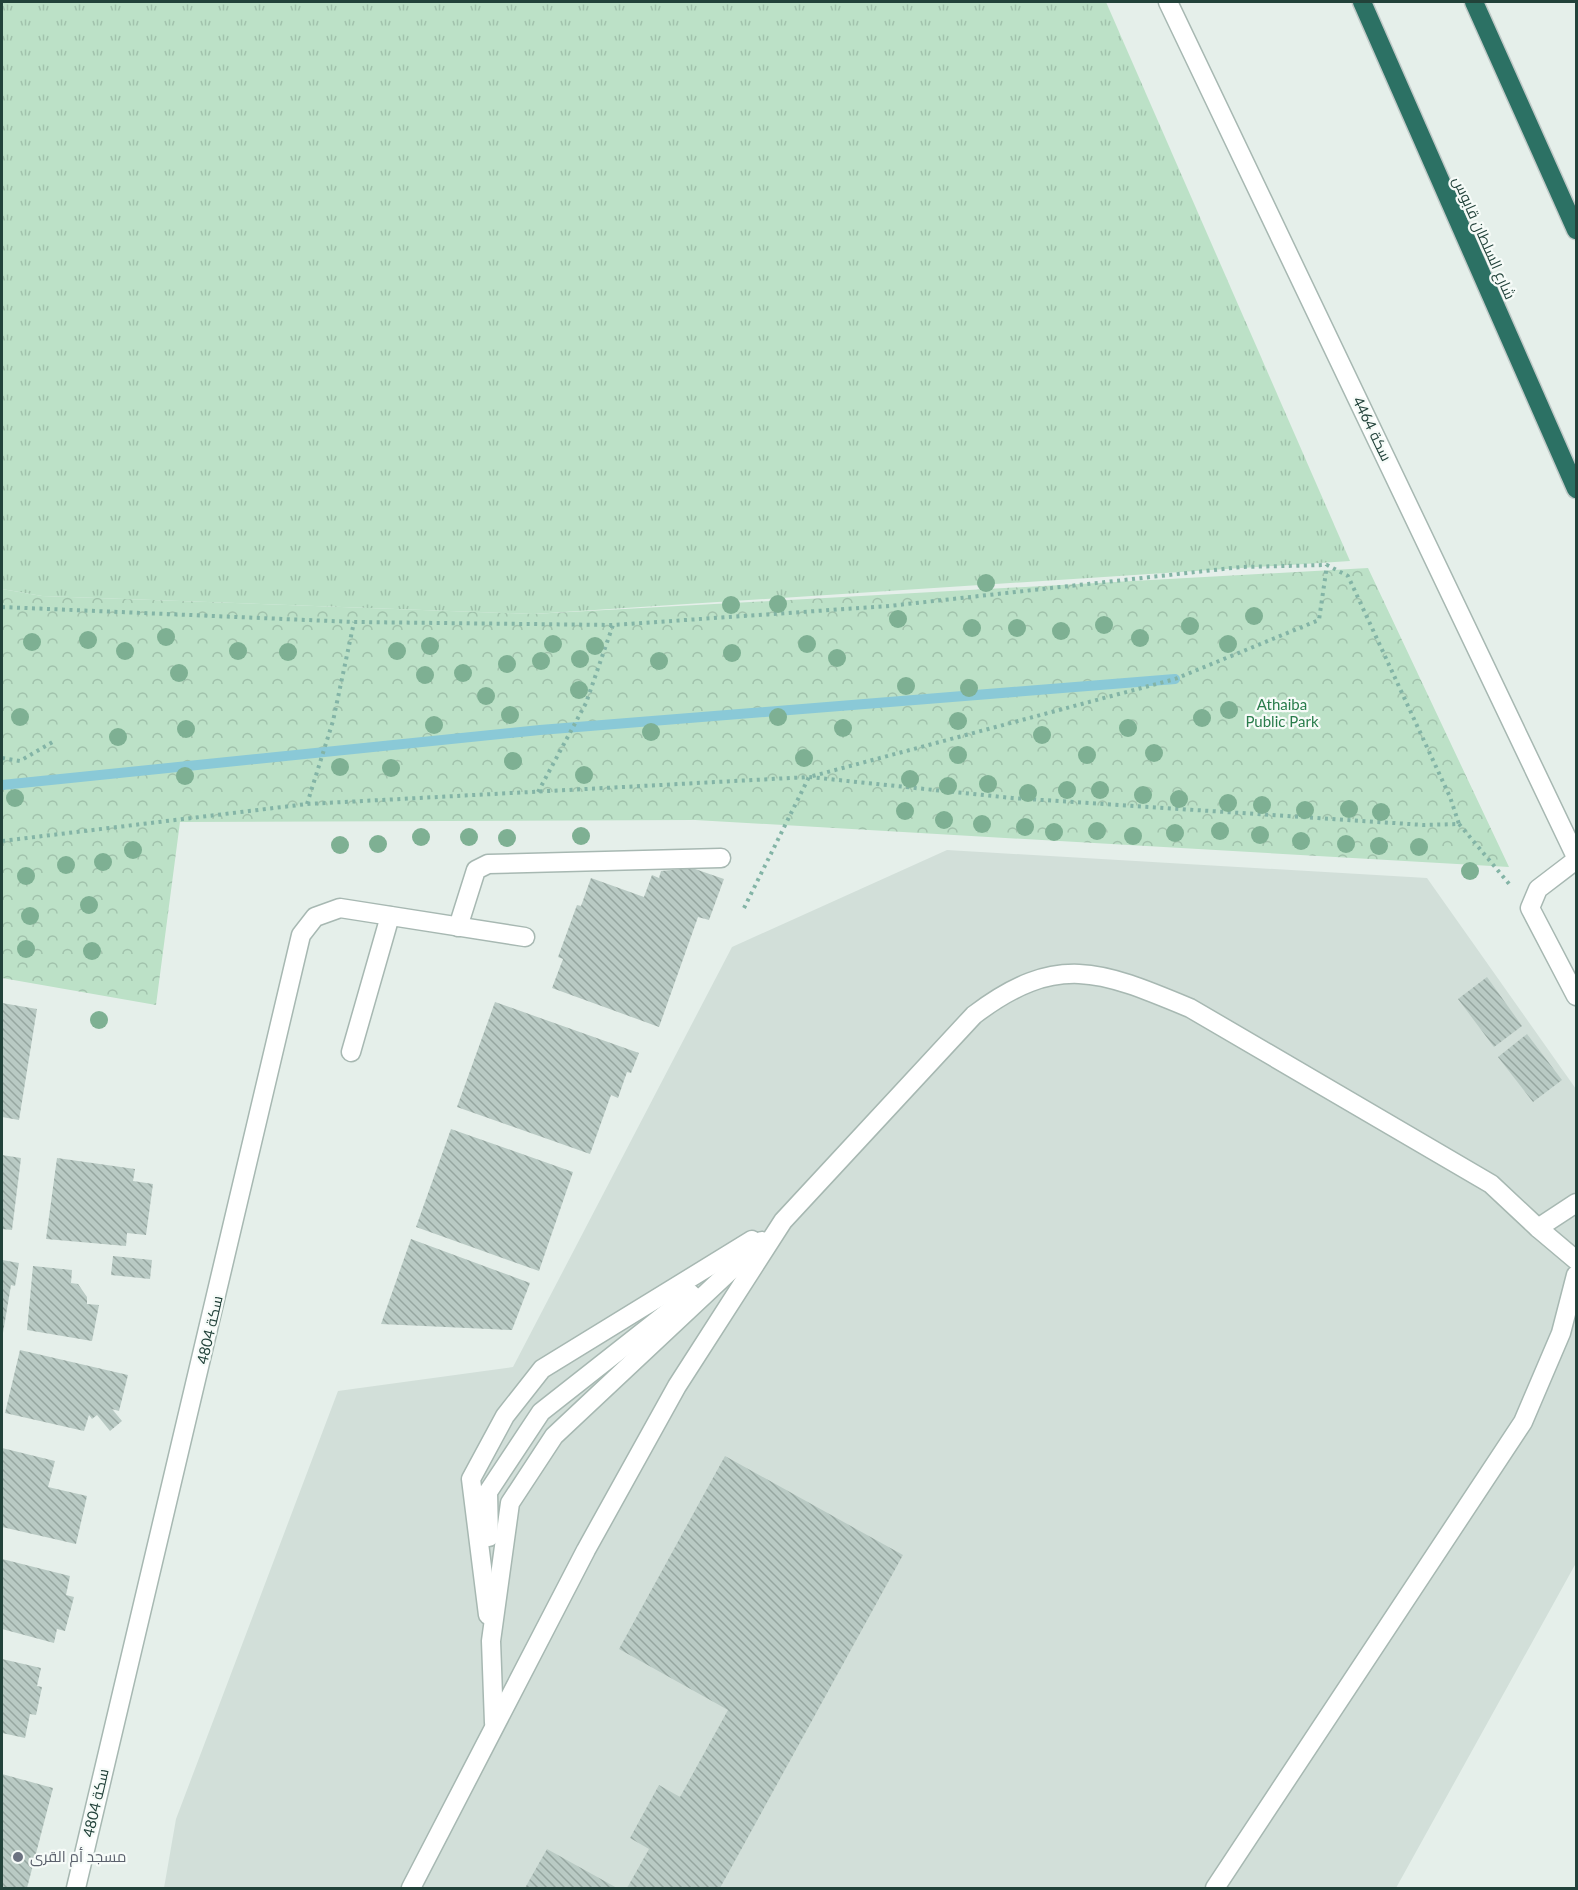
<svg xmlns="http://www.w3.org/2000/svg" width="1578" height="1890" viewBox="0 0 1578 1890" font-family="Lato,Cairo,sans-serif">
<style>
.built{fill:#d2dfd9}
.grass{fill:url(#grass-tufts)}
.forest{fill:url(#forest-crowns)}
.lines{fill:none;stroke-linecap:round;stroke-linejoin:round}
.stream{stroke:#8ac9d7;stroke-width:10}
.building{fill:url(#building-back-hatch)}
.minor-casing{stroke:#a7b8b2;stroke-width:21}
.highway-casing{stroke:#c1cac8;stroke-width:21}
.path{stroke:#83b4a6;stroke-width:4;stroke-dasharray:3 4.5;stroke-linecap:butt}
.minor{stroke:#fff;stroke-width:18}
.highway{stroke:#2c7164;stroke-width:18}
.tree{fill:#7eb093}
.worship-dot{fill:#6b7280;stroke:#f6fbf8;stroke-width:2}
.labels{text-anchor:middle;stroke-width:4.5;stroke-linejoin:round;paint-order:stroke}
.street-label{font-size:15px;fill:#22423a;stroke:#f6fbf8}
.park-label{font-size:15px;fill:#297c4b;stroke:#f6fbf8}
.worship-label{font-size:15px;fill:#5b616d;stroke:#f6fbf8;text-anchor:start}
</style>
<defs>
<pattern id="grass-tufts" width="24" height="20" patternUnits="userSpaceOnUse" patternTransform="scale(1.5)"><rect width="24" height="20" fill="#bce1c7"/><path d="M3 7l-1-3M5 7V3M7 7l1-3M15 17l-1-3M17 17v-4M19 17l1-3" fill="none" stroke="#a1c2ac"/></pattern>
<pattern id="forest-crowns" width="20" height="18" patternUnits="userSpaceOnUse" patternTransform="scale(1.5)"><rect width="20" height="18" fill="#bce1c7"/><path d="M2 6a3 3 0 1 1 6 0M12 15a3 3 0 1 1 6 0" fill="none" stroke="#a1c2ac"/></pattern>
<pattern id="building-back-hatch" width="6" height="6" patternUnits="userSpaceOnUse" patternTransform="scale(1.5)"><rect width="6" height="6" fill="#b9cac4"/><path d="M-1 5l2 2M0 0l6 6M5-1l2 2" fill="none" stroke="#96a6a0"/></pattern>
</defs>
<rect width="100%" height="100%" fill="#e5efea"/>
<polygon class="built" points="947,850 1427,878 1576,1089 1576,1563 1396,1888 164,1888 176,1819 338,1391 513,1367 732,947"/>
<polygon class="grass" points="2,2 1106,2 1350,561 533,614 42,596 2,589"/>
<polygon class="forest" points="1368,568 1509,867 695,820 180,822 156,1005 2,978 2,589 42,596 533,614"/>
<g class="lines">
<polyline class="stream" points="2,785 540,730 1175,679"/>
</g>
<g class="building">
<polygon points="692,868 724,879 709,920 698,917 659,1027 552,988 563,959 558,957 577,905 581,906 591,878 644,897 652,875 659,878 661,871"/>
<polygon points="1487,977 1522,1026 1494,1047 1458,999"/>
<polygon points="495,1002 639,1053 631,1073 627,1072 618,1098 611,1095 590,1154 457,1107"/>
<polygon points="2,1003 37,1009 19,1120 2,1117"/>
<polygon points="1527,1034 1562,1080 1533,1102 1498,1057"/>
<polygon points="451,1129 573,1172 539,1271 416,1227"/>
<polygon points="2,1155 21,1158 12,1230 2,1229"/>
<polygon points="57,1158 135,1169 133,1181 153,1184 146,1235 127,1233 126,1246 46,1239"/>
<polygon points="411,1239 530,1283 512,1330 381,1324"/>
<polygon points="113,1256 152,1260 150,1279 111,1275"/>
<polygon points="2,1260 19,1263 15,1286 11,1285 3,1333"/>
<polygon points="33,1266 72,1270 71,1283 78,1284 87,1297 87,1304 99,1305 92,1341 27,1330"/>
<polygon points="20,1350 128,1375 119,1411 112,1409 122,1421 110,1431 97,1415 92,1419 89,1415 84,1431 5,1413"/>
<polygon points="2,1448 55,1461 48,1487 87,1496 76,1544 2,1527"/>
<polygon points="725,1456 903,1555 720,1888 627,1888 649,1849 630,1838 659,1785 680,1797 728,1710 619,1649"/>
<polygon points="2,1559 70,1576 66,1595 74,1597 65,1631 57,1629 54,1643 2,1629"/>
<polygon points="2,1659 41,1668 37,1686 42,1687 36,1715 30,1714 25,1738 2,1733"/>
<polygon points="2,1774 53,1788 27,1888 2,1888"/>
<polygon points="547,1849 617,1888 525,1888"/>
</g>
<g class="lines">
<defs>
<g id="minor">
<polyline points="1168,2 1576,857"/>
<polyline points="1576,860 1538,889 1530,908 1576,996"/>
<polyline points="458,927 476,870 488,864 721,858"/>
<polyline points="351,1052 390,916"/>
<polyline points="1538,1228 1576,1203"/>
<polyline points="489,1537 488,1492 541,1412 691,1294"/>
<polyline points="488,1615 471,1479 505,1416 542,1369 752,1240"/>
<polyline points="494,1723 491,1641 510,1503 554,1436 762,1241"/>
<polyline points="76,1888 301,935 315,917 340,908 525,937"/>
<path d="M411 1888 586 1550 677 1386 783 1221 974 1015C1057 952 1101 971 1190 1008L1491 1184 1538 1228 1576 1260"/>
<polyline points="1215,1888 1523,1422 1561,1333 1576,1275"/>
</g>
<g id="highway">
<polyline points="1362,2 1576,489"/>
<polyline points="1474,2 1576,230"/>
</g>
</defs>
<use href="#minor" class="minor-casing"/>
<use href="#highway" class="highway-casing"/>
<g class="path">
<polyline points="2,607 354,622 613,625 889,606 1241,567 1327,565 1348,576 1450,797 1459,824 1424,825 1012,798 809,777 307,804 2,841"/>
<polyline points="2,758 20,761 56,740"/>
<polyline points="538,792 586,703 613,625"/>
<polyline points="307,804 333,721 354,622"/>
<polyline points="1459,824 1510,885"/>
<polyline points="744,908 809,777 1175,679 1319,620 1327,565"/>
</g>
<use href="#minor" class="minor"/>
<use href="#highway" class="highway"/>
</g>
<g class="tree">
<circle cx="986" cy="583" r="9"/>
<circle cx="778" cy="604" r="9"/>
<circle cx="731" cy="605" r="9"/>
<circle cx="1254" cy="616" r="9"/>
<circle cx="898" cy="619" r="9"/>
<circle cx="1104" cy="625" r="9"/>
<circle cx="1190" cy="626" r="9"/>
<circle cx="972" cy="628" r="9"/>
<circle cx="1017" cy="628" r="9"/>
<circle cx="1061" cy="631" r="9"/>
<circle cx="166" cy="637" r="9"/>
<circle cx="1140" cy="638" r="9"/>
<circle cx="88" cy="640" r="9"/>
<circle cx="32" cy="642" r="9"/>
<circle cx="553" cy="644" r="9"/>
<circle cx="807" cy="644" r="9"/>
<circle cx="1228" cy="644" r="9"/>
<circle cx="430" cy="646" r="9"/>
<circle cx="595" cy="646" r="9"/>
<circle cx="125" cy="651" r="9"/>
<circle cx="238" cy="651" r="9"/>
<circle cx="397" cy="651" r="9"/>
<circle cx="288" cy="652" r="9"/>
<circle cx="732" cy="653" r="9"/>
<circle cx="837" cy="658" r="9"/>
<circle cx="580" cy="659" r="9"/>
<circle cx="541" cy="661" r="9"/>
<circle cx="659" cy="661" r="9"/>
<circle cx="507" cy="664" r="9"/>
<circle cx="179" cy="673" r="9"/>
<circle cx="463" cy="673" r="9"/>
<circle cx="425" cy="675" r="9"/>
<circle cx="906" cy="686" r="9"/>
<circle cx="969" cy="688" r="9"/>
<circle cx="579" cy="690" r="9"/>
<circle cx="486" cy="696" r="9"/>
<circle cx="1229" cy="710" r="9"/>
<circle cx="510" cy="715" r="9"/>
<circle cx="20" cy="717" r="9"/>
<circle cx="778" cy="717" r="9"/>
<circle cx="1202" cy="718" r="9"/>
<circle cx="958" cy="721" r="9"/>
<circle cx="434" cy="725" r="9"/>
<circle cx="843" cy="728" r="9"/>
<circle cx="1128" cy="728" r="9"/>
<circle cx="186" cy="729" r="9"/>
<circle cx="651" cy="732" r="9"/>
<circle cx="1042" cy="735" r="9"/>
<circle cx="118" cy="737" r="9"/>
<circle cx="1154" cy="753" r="9"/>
<circle cx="958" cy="755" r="9"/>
<circle cx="1087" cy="755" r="9"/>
<circle cx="804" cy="758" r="9"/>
<circle cx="513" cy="761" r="9"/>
<circle cx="340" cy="767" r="9"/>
<circle cx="391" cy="768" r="9"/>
<circle cx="584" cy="775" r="9"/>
<circle cx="185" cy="776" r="9"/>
<circle cx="910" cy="779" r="9"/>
<circle cx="988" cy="784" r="9"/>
<circle cx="948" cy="786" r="9"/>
<circle cx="1067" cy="790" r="9"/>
<circle cx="1100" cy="790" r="9"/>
<circle cx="1028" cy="793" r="9"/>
<circle cx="1143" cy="795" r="9"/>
<circle cx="15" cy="798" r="9"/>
<circle cx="1179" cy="799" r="9"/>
<circle cx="1228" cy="803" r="9"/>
<circle cx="1262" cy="805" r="9"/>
<circle cx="1349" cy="809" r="9"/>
<circle cx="1305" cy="810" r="9"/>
<circle cx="905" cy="811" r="9"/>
<circle cx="1381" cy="812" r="9"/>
<circle cx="944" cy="820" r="9"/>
<circle cx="982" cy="824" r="9"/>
<circle cx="1025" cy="827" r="9"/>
<circle cx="1097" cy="831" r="9"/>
<circle cx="1220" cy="831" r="9"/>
<circle cx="1054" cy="832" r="9"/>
<circle cx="1175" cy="833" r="9"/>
<circle cx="1260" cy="835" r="9"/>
<circle cx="581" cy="836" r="9"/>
<circle cx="1133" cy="836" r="9"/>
<circle cx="421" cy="837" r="9"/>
<circle cx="469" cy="837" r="9"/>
<circle cx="507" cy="838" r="9"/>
<circle cx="1301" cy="841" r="9"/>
<circle cx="378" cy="844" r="9"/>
<circle cx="1346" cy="844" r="9"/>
<circle cx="340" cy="845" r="9"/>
<circle cx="1379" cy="846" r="9"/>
<circle cx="1419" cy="847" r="9"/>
<circle cx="133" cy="850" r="9"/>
<circle cx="103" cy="862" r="9"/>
<circle cx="66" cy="865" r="9"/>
<circle cx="1470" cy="871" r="9"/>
<circle cx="26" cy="876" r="9"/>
<circle cx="89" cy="905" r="9"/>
<circle cx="30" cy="916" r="9"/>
<circle cx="26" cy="949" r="9"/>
<circle cx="92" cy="951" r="9"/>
<circle cx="99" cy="1020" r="9"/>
</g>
<circle class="worship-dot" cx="18" cy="1857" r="6"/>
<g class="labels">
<g class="street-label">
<text transform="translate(1484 238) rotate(66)" y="5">شارع السلطان قابوس</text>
<text transform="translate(1372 429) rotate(64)" y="5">سكة 4464</text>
<text transform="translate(210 1330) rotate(-77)" y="5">سكة 4804</text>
<text transform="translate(96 1803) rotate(-77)" y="5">سكة 4804</text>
</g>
<g class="park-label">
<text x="1282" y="710">Athaiba<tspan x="1282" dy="17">Public Park</tspan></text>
</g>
<g class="worship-label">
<text x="30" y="1862">مسجد أم القرى</text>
</g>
</g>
<rect width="1578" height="1890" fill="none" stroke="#22423a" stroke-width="6"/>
</svg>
